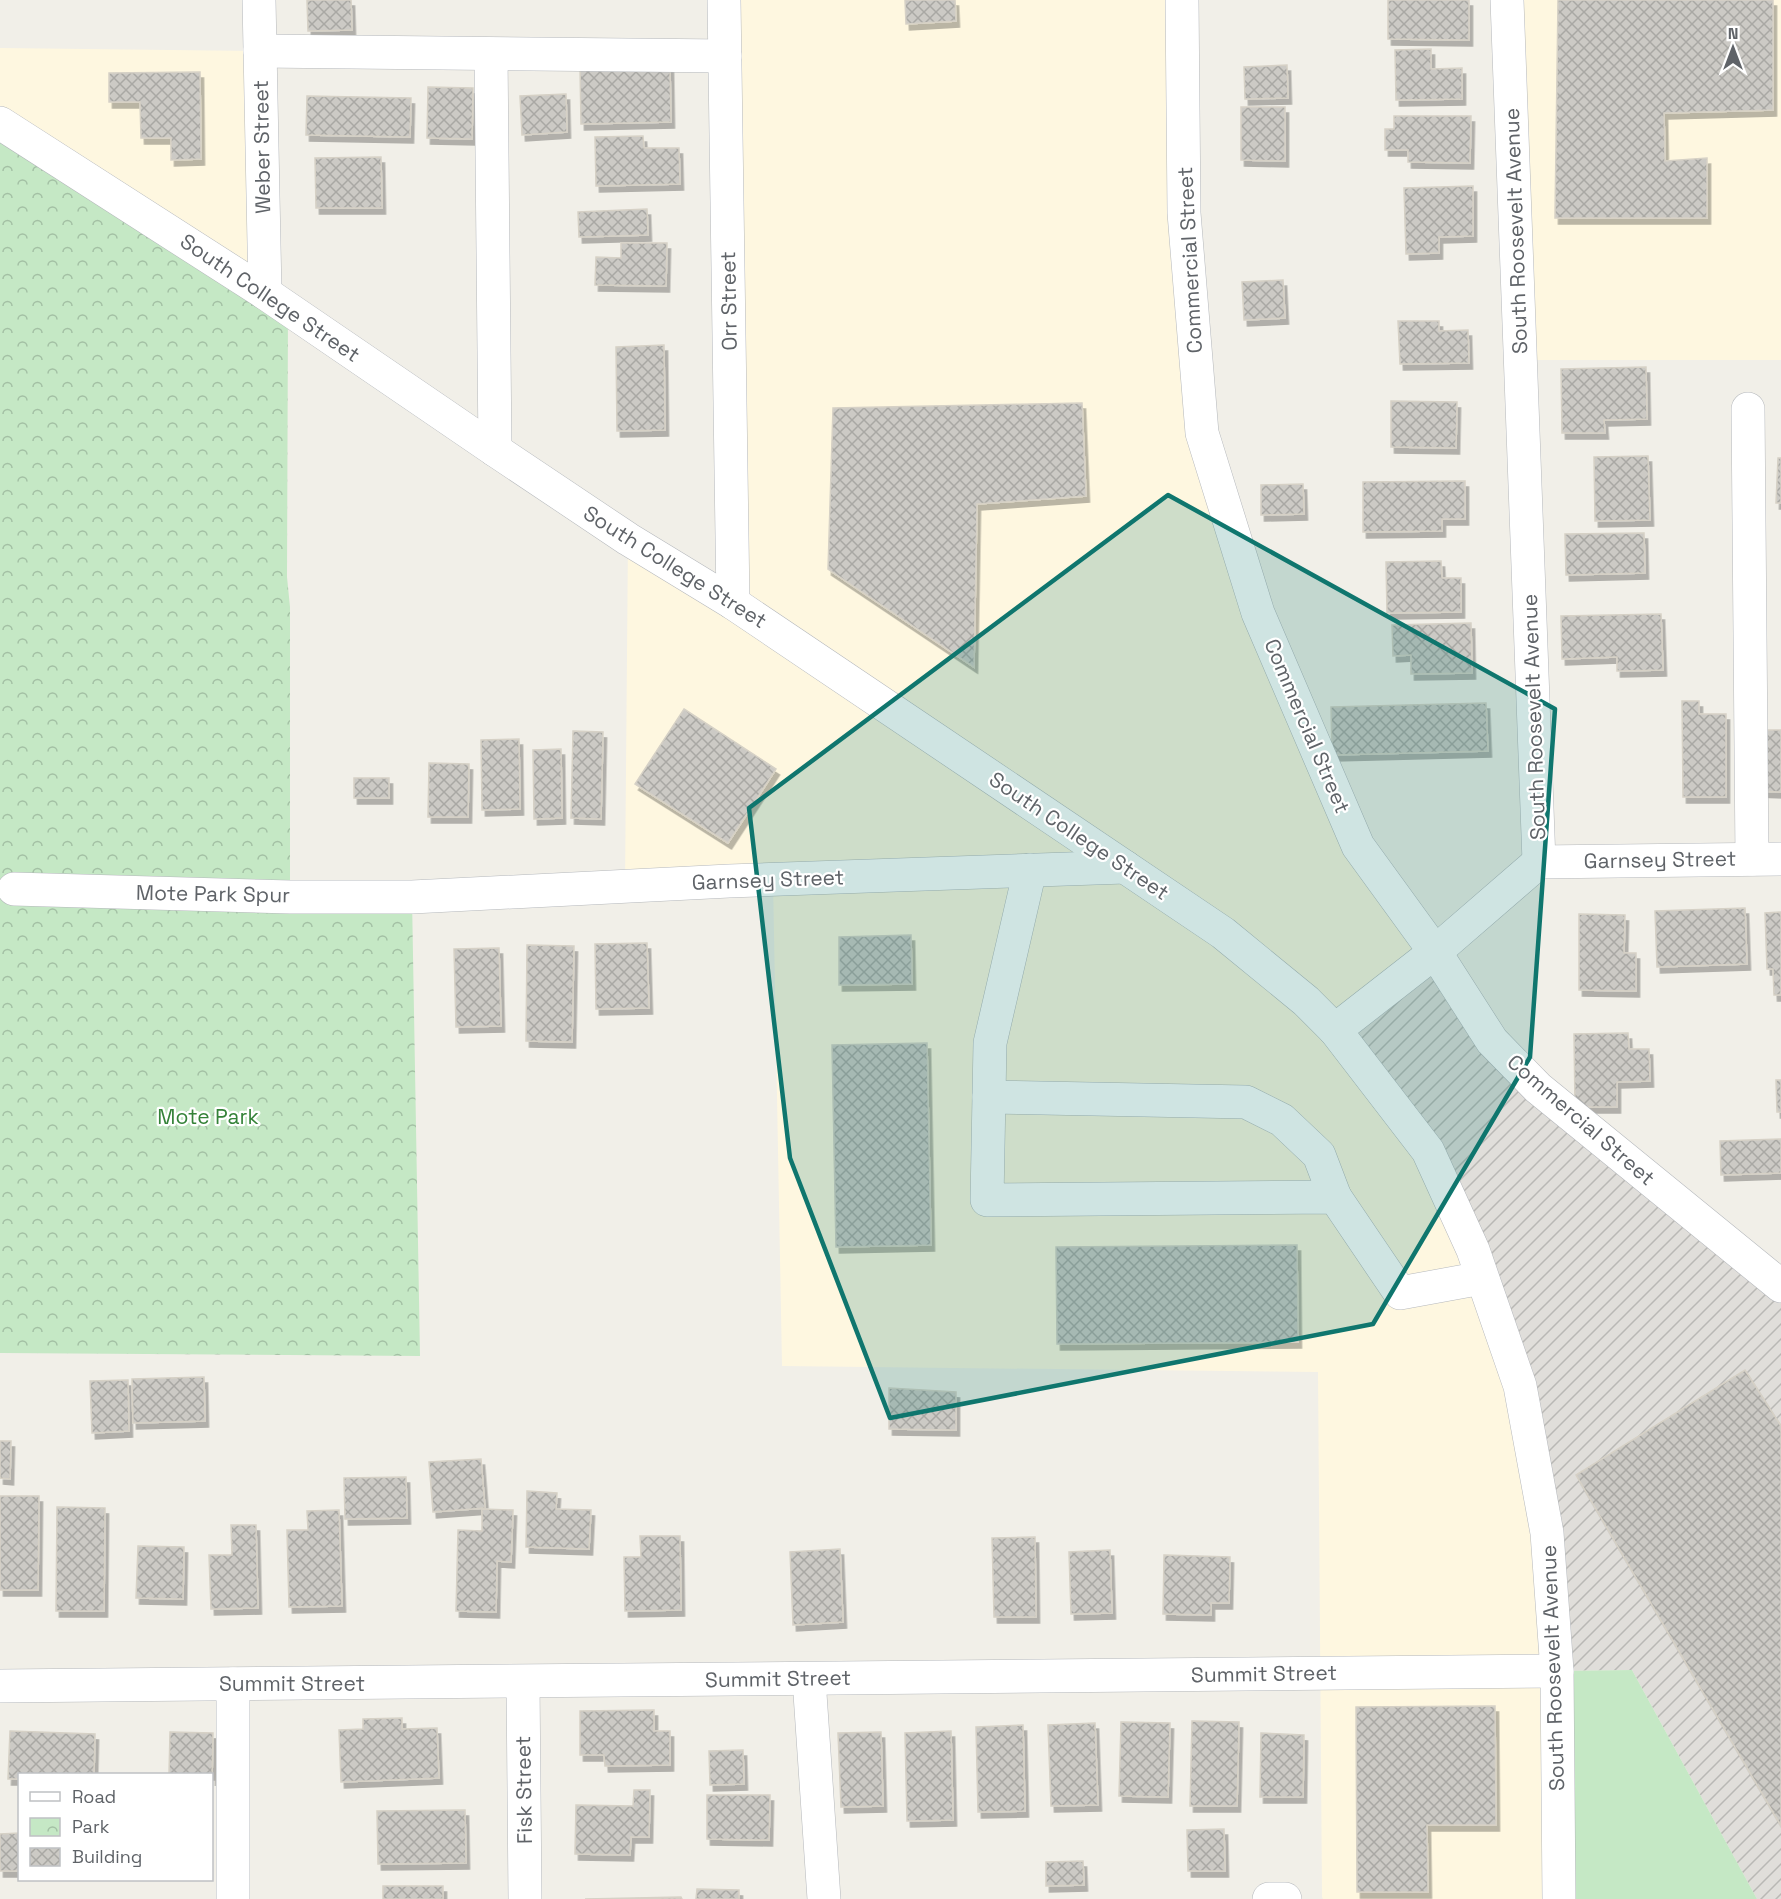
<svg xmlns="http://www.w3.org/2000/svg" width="1781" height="1899" viewBox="0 0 1781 1899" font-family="'Space Grotesk',sans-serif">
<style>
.commercial{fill:#fef7e0}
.industrial{fill:url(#industrial-furrows)}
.green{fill:#c5e8c5}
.park{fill:url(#park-crowns)}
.building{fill:url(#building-cross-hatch);stroke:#d6d1c6;stroke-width:1.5;filter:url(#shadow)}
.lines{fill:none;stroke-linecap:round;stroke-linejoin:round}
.minor-casing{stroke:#b5b8bc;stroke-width:34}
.minor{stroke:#fff;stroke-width:33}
.marked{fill:#0f766e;fill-opacity:0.2;stroke:#0f766e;stroke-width:4.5;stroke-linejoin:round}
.labels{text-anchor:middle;stroke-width:4.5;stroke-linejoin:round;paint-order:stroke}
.street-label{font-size:21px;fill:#5f6368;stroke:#fff}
.park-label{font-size:21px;fill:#348238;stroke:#fff}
</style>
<defs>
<pattern id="industrial-furrows" width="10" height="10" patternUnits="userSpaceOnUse" patternTransform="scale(1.5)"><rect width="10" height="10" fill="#e0deda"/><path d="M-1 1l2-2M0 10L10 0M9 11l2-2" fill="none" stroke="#b9b8b5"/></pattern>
<pattern id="park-crowns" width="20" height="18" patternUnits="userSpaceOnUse" patternTransform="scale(1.5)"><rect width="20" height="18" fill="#c5e8c5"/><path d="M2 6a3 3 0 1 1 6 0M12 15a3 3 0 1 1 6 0" fill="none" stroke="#a3c0a4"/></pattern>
<pattern id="building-cross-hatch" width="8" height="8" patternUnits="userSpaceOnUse" patternTransform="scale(1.5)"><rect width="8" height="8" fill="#cccac5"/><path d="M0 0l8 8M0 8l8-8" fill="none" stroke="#a9a8a4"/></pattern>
<filter id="shadow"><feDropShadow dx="3.5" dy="6" stdDeviation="0" flood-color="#0004"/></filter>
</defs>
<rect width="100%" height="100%" fill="#f1efe8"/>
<g class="commercial">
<polygon points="724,0 1182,0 1202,433 1358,846 1435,952 1428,1151 1520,1386 1559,1899 1323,1899 1322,1897 1318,1372 782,1366 773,880 625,886 628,539 732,602"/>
<polygon points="1507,0 1781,0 1781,360 1521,360"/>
<polygon points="0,48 260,51 265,293 0,123"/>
</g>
<polygon class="industrial" points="1435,952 1492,1041 1781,1286 1781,1899 1757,1899 1632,1670 1557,1671 1547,1533 1473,1250 1335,1030"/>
<polygon class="green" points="1632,1670 1757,1899 1559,1899 1557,1671"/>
<polygon class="park" points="0,123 288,310 287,577 290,607 290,896 412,897 420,1356 0,1353"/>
<g class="building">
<polygon points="307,0 351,0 352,30 308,31"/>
<polygon points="905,0 955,0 956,21 906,24"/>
<polygon points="1388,0 1469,0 1469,40 1388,39"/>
<polygon points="1558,0 1773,0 1773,110 1664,113 1665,161 1707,158 1707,218 1555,218"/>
<polygon points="1431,49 1431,69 1462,68 1462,99 1396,100 1395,50"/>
<polygon points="1287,65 1288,98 1245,99 1244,67"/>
<polygon points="670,66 671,122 581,124 580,67"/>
<polygon points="200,72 201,159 171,160 171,138 141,138 140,102 109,102 109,73"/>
<polygon points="428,87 473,88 472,139 427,138"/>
<polygon points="566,94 567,132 522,135 520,96"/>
<polygon points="307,96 411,98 410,137 306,135"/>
<polygon points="1241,107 1285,107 1285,161 1241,160"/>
<polygon points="1394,116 1471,116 1470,163 1408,162 1408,150 1385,150 1385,129 1394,129"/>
<polygon points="643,136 644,148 679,148 680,184 596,186 595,137"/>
<polygon points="381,157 382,208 316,208 315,158"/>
<polygon points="1473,186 1473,236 1439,237 1439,253 1406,254 1404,188"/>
<polygon points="647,209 648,235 579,237 578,212"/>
<polygon points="621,243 667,243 666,286 595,285 596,257 621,258"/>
<polygon points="1283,280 1285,318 1244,320 1242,282"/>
<polygon points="1398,321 1439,321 1439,331 1468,330 1469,363 1400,364"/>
<polygon points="664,345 665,430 617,431 616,347"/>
<polygon points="1646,367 1647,419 1604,420 1605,433 1562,433 1561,369"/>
<polygon points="1391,401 1457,402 1456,448 1391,447"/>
<polygon points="1082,403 1086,496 977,504 974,667 828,569 833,408"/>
<polygon points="1648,456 1650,520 1595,521 1594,457"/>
<polygon points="1778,458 1781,458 1781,503 1776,503"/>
<polygon points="1465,481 1465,519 1442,519 1442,531 1363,532 1363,482"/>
<polygon points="1303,484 1304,514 1261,515 1261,485"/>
<polygon points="1644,533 1645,573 1566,575 1565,534"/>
<polygon points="1441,561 1442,578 1461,578 1461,612 1387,613 1386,562"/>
<polygon points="1661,614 1663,670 1617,671 1617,657 1562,659 1561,616"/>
<polygon points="1471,623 1472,673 1411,674 1411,655 1393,656 1392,625"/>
<polygon points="1682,701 1699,701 1699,714 1726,714 1726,797 1683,797"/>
<polygon points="1486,703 1488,751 1332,755 1331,707"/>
<polygon points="684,709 776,769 728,843 635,784"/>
<polygon points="1755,730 1781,730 1781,792 1754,791"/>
<polygon points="573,731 603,732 601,819 571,818"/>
<polygon points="519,739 520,809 482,810 481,740"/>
<polygon points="561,749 562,818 534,819 533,750"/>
<polygon points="429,763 469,764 468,817 428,817"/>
<rect x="354" y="778" width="35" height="20"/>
<polygon points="1745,908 1747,964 1657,967 1655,911"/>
<polygon points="1781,912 1781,995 1774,995 1773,969 1767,969 1765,913"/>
<polygon points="1579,914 1625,915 1624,953 1636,953 1636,991 1579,990"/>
<polygon points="911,935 912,984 839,985 839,937"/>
<polygon points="647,943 649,1008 596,1009 595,944"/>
<polygon points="527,945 574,946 572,1042 526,1041"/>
<polygon points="499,948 501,1026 456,1027 454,949"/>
<polygon points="1628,1033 1629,1049 1649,1049 1650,1081 1617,1082 1617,1107 1575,1107 1574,1034"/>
<polygon points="927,1043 931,1245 836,1247 832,1045"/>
<polygon points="1776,1080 1781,1080 1781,1112 1777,1112"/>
<polygon points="1781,1139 1781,1173 1721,1175 1720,1141"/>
<polygon points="1297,1245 1298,1342 1057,1344 1056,1247"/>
<polygon points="1745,1370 1781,1426 1781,1826 1576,1475"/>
<polygon points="204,1377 205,1421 133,1423 132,1379"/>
<polygon points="128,1380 129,1431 92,1433 90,1381"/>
<polygon points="889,1388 956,1392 956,1430 889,1429"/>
<polygon points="0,1441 11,1441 10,1479 0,1478"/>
<polygon points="481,1459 485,1508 433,1512 429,1462"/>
<polygon points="406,1477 407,1518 345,1519 344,1478"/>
<polygon points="527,1491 557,1493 556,1509 591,1510 589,1549 526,1547"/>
<polygon points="0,1496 39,1496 38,1590 0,1590"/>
<polygon points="57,1507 105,1508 104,1611 56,1611"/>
<polygon points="482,1509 513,1510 511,1562 497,1561 496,1612 456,1611 458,1530 482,1531"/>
<polygon points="339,1510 342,1606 289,1607 287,1530 308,1530 307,1511"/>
<polygon points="231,1525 256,1525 258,1608 211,1609 209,1555 232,1555"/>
<polygon points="640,1536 680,1536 681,1610 625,1611 624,1557 641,1557"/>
<polygon points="1035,1537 1036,1617 994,1617 992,1538"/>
<polygon points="138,1546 184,1547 183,1599 136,1598"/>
<polygon points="840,1549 843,1622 793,1625 790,1552"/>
<polygon points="1110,1550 1112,1613 1071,1614 1069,1552"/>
<polygon points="1164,1555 1230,1557 1229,1603 1211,1603 1211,1615 1163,1614"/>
<polygon points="1495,1706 1496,1825 1427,1825 1428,1892 1357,1892 1356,1707"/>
<polygon points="654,1710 654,1731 670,1731 670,1765 605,1766 604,1755 580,1755 580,1711"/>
<polygon points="402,1718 402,1729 437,1728 439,1778 341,1782 339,1730 363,1729 363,1719"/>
<polygon points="1192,1721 1239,1722 1237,1806 1190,1806"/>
<polygon points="1121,1722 1170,1723 1168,1797 1119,1796"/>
<polygon points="1095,1723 1098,1805 1051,1806 1048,1725"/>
<polygon points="1023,1725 1025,1811 978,1812 976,1727"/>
<polygon points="10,1731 95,1734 94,1774 20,1774 20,1779 8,1779"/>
<polygon points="951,1731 953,1820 907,1821 905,1733"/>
<polygon points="170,1732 213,1733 212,1780 212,1774 169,1774"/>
<polygon points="881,1732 883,1806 841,1807 838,1733"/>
<polygon points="1261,1733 1304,1735 1303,1797 1260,1797"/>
<polygon points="743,1750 744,1784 710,1785 709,1751"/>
<polygon points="634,1790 650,1790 649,1837 631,1837 630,1855 575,1854 576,1805 633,1806"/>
<polygon points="707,1795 770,1795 769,1840 707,1839"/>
<polygon points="465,1810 466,1863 378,1864 377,1811"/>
<polygon points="1224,1829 1225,1871 1188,1871 1187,1830"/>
<polygon points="20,1833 20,1871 0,1871 0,1834"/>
<polygon points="1083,1861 1084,1885 1046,1886 1046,1862"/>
<rect x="383" y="1886" width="60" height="13"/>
<polygon points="697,1889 739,1890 739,1899 696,1899"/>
<polygon points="681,1897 682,1899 585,1899"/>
</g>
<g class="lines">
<defs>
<g id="minor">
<polyline points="259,0 265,293"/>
<polyline points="724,0 733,603"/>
<polyline points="1182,0 1184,213 1202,433 1258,613 1358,846 1435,952 1492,1041 1538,1088 1781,1286"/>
<polyline points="1507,0 1539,862"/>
<polyline points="260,51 725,56"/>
<polyline points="491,54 495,450"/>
<polyline points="0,123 265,293 495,450 628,539 733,603 1223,933 1306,1001 1335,1030 1428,1151 1473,1250 1520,1386 1547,1533 1557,1671 1559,1899"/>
<polyline points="1748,409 1752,859"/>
<polyline points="1539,862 1781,859"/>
<polyline points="1030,870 990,1043 987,1200 1335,1197 1400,1293 1482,1278"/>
<polyline points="14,889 290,897 412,897 729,881 1125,867"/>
<polyline points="1335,1030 1435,952 1539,862"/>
<polyline points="989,1097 1246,1102 1282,1120 1319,1155 1335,1197"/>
<polyline points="809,1679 824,1899"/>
<polyline points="523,1682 525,1899"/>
<polyline points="233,1684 233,1899"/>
<polyline points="0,1686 1557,1671"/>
<polyline points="1269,1899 1285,1899"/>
</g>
</defs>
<use href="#minor" class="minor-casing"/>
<use href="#minor" class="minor"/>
</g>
<path class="marked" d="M1168 495 1555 709 1530 1057 1373 1324 890 1418 790 1158 749 808Z"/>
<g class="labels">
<g class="street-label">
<text transform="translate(262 147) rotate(-91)" y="7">Weber Street</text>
<text transform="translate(1516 231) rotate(-92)" y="7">South Roosevelt Avenue</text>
<text transform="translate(1190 260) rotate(-93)" y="7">Commercial Street</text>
<text transform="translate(270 298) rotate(34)" y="7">South College Street</text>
<text transform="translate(729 301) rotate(-91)" y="7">Orr Street</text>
<text transform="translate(675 567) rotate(32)" y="7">South College Street</text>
<text transform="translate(1534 717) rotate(-92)" y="7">South Roosevelt Avenue</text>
<text transform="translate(1307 726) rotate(67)" y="7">Commercial Street</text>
<text transform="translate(1079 836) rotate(34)" y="7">South College Street</text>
<text transform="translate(1660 860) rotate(-1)" y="7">Garnsey Street</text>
<text transform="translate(768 880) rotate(-2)" y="7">Garnsey Street</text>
<text transform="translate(213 894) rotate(1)" y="7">Mote Park Spur</text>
<text transform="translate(1581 1120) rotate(41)" y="7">Commercial Street</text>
<text transform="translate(1553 1668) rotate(-92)" y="7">South Roosevelt Avenue</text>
<text transform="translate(1264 1674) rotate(-1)" y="7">Summit Street</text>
<text transform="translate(778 1679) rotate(-1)" y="7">Summit Street</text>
<text x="292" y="1691">Summit Street</text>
<text transform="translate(524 1790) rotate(-91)" y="7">Fisk Street</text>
</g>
<g class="park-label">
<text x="208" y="1124">Mote Park</text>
</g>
</g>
<rect x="18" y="1773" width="195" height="108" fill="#ffffff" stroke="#bfc1c3" stroke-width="1.5"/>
<rect x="30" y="1792" width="30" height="9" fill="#ffffff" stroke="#bfc1c3" stroke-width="1.5"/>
<text x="72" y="1803" font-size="18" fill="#5f6368">Road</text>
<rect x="30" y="1818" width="30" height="18" fill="url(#park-crowns)" stroke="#bfc1c3" stroke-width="1.5"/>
<text x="72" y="1833" font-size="18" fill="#5f6368">Park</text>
<rect x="30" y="1848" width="30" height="18" fill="url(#building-cross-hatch)" stroke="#bfc1c3" stroke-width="1.5"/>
<text x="72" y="1863" font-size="18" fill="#5f6368">Building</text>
<g transform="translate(1733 48)" stroke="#ffffff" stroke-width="4.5" paint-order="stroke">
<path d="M0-4.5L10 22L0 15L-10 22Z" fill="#5f6368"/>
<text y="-9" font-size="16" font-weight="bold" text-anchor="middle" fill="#5f6368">N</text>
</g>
</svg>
